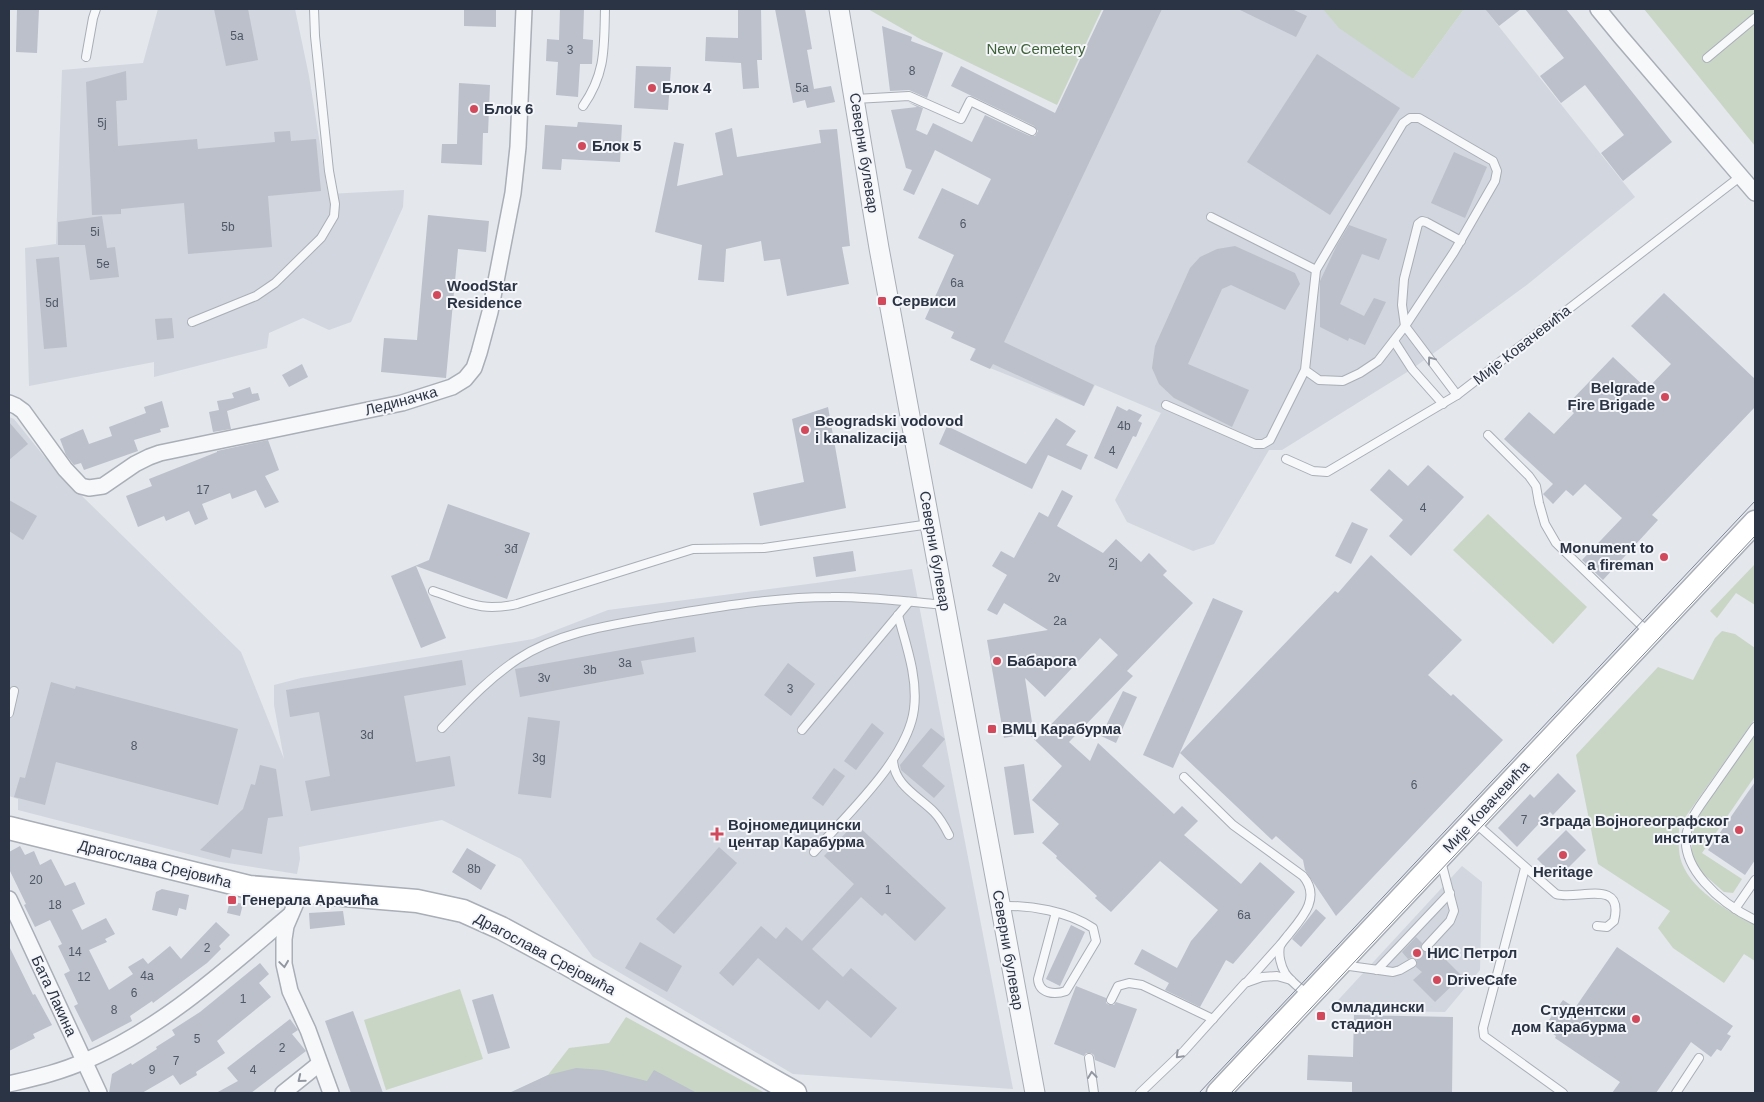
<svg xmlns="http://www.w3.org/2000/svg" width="1764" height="1102" viewBox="0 0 1764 1102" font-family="Helvetica,sans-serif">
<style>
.built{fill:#d2d6de}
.green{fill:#c9d6c5}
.building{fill:#bbc0ca;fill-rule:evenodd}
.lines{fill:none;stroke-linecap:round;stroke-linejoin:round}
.service-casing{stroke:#a9aeb7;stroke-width:10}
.minor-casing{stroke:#a9aeb7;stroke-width:18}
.tertiary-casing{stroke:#a9aeb7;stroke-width:21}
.secondary-casing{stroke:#a9aeb7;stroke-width:25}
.service{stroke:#f7f8fa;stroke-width:8}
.minor{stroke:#f7f8fa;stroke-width:15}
.tertiary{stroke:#f7f8fa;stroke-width:19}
.secondary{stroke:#fff;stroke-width:22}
.tram{stroke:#7d8696;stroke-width:1}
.oneway{stroke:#9196a0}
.poi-dot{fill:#d1495b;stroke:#f4f6f9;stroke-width:2}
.labels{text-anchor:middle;stroke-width:4;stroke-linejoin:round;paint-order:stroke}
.number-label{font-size:12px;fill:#4f5766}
.park-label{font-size:15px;fill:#3f6138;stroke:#f4f6f9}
.poi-label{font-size:15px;font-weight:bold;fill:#2b3445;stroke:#f4f6f9;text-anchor:start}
.street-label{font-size:15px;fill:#2b3445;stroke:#f4f6f9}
</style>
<rect width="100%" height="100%" fill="#e4e7ec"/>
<g class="built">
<polygon points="158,9 295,9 309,76 328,194 404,190 403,207 351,322 329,330 303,318 269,333 267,348 154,377 154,362 29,386 25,248 56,244 62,70 143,63"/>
<polygon points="1130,9 1323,9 1413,79 1464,9 1485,9 1635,197 1528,284 1412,369 1282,450 1269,450 1214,544 1193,551 1127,522 1115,500 1161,413 1095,385 1084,406 970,360"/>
<polygon points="9,417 14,419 43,455 80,494 241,652 284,759 274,705 274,685 301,678 533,639 608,610 816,583 912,569 1013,1089 793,1074 593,957 521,859 442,820 299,847 300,859 297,874 215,861 18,810 18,799 9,796"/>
<polygon points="1462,866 1482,882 1480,970 1445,1012 1329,1010"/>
</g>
<g class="green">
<polygon points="868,9 1102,9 1057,105 922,40"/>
<polygon points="1323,9 1464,9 1413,79 1339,28"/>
<polygon points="1644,9 1755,9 1755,146"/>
<polygon points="1488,514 1587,607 1553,644 1453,550"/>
<polygon points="1755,564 1755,605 1736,593 1717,618 1710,611"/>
<path d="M1722 631 1735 634 1755 648V719L1679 826C1679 836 1678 847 1680 857 1687 888 1729 912 1755 925V961L1744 954 1724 983 1673 948 1658 928 1670 911 1598 864 1576 755 1658 667 1693 680 1715 638Z"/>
<polygon points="1755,733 1755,776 1702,853 1742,879 1733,893 1724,892 1702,873 1695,863 1692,854 1692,834 1701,812"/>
<polygon points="460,989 483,1059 386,1090 364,1020"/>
<polygon points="626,1017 765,1093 511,1093 548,1075 569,1048 609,1043"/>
</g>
<g class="building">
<polygon points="17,9 39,9 37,53 16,52"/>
<polygon points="214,9 248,9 258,60 226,66"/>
<polygon points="464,9 496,9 496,27 464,26"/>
<polygon points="560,9 584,9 583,39 593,40 592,64 580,64 578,97 556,95 558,62 546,61 547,39 559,40"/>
<polygon points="738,9 761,9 762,60 757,60 759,88 743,89 741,63 705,61 706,37 738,38"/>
<polygon points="775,9 805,9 812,49 807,50 814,89 831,86 835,102 807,108 805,100 793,103"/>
<polygon points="1104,9 1162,9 1004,342 1094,385 1084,406 993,364 990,369 970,360 976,349 951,338 954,332 925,319 954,255 918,238 942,188 978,205 991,179 935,150 914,195 903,190 912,170 906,168 891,110 917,107 908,102 923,108 916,130 927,135 933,123 972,142 985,115 1030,136 1035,136 1038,131 1034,126 951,86 961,66 1055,113"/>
<polygon points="1238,9 1292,9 1307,16 1296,37"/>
<polygon points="1485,9 1521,9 1499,26"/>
<polygon points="1525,9 1566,9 1672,142 1623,181 1601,153 1624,135 1585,85 1561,103 1540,76 1564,58"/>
<polygon points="882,26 912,37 911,41 943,53 927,98 909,90 890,91"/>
<polygon points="1317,54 1400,108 1330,215 1247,162"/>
<polygon points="636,66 671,67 668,110 634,108"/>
<polygon points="126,71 127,100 116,101 118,146 197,139 198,149 275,142 274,132 290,131 291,141 316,139 321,191 268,196 272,247 188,254 184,203 121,209 121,214 92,215 86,82"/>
<polygon points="459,83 490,85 488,133 483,133 482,165 441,163 442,144 457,144"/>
<polygon points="578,122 622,125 620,162 562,159 561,170 542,169 545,125 577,127"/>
<polygon points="732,128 737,157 821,143 819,130 837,129 850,246 842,247 849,284 787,296 780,259 764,261 761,241 726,249 724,282 698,280 702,245 655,232 674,142 684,144 677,186 723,175 715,133"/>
<polygon points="1454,152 1487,167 1465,218 1431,203"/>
<polygon points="428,215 489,221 486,252 458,249 446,378 381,372 384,338 417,340"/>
<polygon points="102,216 107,248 115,247 119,277 90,280 85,245 58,245 58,222"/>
<polygon points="1349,225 1387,239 1379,260 1362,254 1340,304 1364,316 1374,298 1386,302 1365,345 1349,338 1348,341 1320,327 1320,281 1337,245"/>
<polygon points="1235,246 1295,273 1300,284 1285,310 1231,285 1222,289 1188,364 1249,390 1232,427 1174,398 1159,384 1152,368 1155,346 1190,268 1200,257 1217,249"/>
<polygon points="59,257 67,347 44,349 36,259"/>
<polygon points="1664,293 1755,379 1755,407 1652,515 1658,520 1603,580 1582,560 1622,518 1585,484 1573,496 1566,490 1553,504 1543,494 1553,484 1504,439 1529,412 1554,434 1574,413 1566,406 1613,357 1647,389 1671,364 1631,326"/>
<polygon points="172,318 174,338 157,340 155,319"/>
<polygon points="302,364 308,377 289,387 282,375"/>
<polygon points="250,387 252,394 258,393 260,400 227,411 231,429 213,432 209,412 219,410 217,401 234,398 232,393"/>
<polygon points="162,401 169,427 160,429 161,432 134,440 138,451 84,470 81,463 74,465 66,455 60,439 83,429 89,444 112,436 109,427 146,413 144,407"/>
<polygon points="1117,406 1127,411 1129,409 1142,415 1138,421 1142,423 1136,437 1133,436 1117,469 1094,458"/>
<polygon points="828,407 846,508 760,526 753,493 804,482 792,419"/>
<polygon points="1056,418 1076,431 1066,445 1088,455 1081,470 1048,455 1032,489 939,444 947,426 1026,464"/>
<polygon points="9,422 28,444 9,460"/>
<polygon points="268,440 279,470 265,476 279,502 265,508 256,490 232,499 230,493 202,504 208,519 195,525 189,511 166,521 164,516 138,527 126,496 152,486 149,479 217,452 217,451"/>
<polygon points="1428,465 1464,497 1411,556 1389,536 1403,520 1370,490 1389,469 1408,486"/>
<path d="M1062 490 1073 496 1057 526 1103 553 1116 539 1141 562 1149 553 1167 571 1163 575 1193 603 1127 671 1133 676 1069 742 1090 761 1098 743 1174 814 1182 806 1198 821 1184 835 1241 884 1260 862 1295 892 1233 964 1226 960 1200 1007 1165 990 1169 983 1134 964 1142 949 1177 968 1191 941 1218 910 1160 861 1111 912 1095 898 1097 896 1056 858 1057 856 1042 843 1059 824 1032 800 1062 766 1019 725 1020 735 1004 738 987 640 1048 630 1004 603 997 615 987 610 1007 575 992 566 1001 551 1014 558 1039 512 1048 517ZM1100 638 1118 655 1035 741 1025 678 1045 697Z"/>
<polygon points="9,500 37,516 23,540 9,531"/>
<polygon points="448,504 530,533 507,599 416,566 446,638 421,648 391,576 429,560"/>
<polygon points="1352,522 1368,529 1351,564 1335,556"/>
<polygon points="853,551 856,571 816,577 813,557"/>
<polygon points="1371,555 1462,640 1428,675 1451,696 1453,694 1503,740 1336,916 1305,870 1303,860 1276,836 1272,840 1180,753 1335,591 1338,593"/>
<polygon points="1213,598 1243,611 1173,768 1143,755"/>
<polygon points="694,637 696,652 641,661 644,674 520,697 515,669"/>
<polygon points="462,660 466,685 404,696 416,762 450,756 455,786 311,811 305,781 330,776 319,712 290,717 286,690"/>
<polygon points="788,663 815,684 791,716 764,695"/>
<polygon points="51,682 75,689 76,686 238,729 218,805 56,762 45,805 14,797 20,777 25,778"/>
<polygon points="1123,691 1137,697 1116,743 1101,736"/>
<polygon points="528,717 560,721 551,798 518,794"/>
<polygon points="872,723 884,733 856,770 844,761"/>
<polygon points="931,728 945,739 922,766 945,786 934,798 901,770 900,765"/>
<polygon points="1024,764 1034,833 1014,835 1004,767"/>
<polygon points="260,765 276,769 283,816 268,818 262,854 232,849 230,858 200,850 243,809 251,784 255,785"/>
<polygon points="834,768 845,776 823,806 812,798"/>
<polygon points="1558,773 1576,791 1553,815 1550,812 1517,847 1498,828 1530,794 1534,798"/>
<polygon points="1755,782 1755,860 1745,875 1708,850"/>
<polygon points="855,823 946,908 915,941 885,913 882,916 861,897 812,949 843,977 851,968 897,1008 871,1038 827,1000 819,1010 758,958 733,986 719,973 761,926 776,939 786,927 802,941 854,884 824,856"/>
<polygon points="1566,830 1586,850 1557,879 1537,859"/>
<polygon points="20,846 25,855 34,851 40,865 51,859 65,886 75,882 85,904 72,910 82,930 106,918 115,934 105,939 107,942 89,950 109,990 133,974 128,967 143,958 148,964 170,946 181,959 216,922 230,935 219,946 221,949 207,963 153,1003 152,1001 130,1016 132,1021 92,1042 74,1006 78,1004 64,974 70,971 58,946 62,944 50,920 35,927 24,905 26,904 9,869 9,852"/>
<polygon points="719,847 737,863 674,934 656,919"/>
<polygon points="467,848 496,865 481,890 452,872"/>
<polygon points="162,889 189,895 186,910 179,908 177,916 152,910 156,892"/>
<polygon points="230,901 243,904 240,916 227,913"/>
<polygon points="1316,909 1326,918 1301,947 1292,939"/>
<polygon points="343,911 345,925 310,929 309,913"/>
<polygon points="1071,925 1085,932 1060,986 1046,979"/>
<polygon points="1416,937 1422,943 1421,948 1423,951 1427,952 1430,951 1436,957 1440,954 1462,976 1435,1002 1413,980 1422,972 1416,967 1417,960 1412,957 1408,959 1402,952"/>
<polygon points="640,942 682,966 667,992 625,968"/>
<polygon points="9,946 33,995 35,994 52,1025 33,1034 35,1038 9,1051"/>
<polygon points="1617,947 1733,1026 1727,1034 1731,1036 1721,1051 1717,1049 1711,1057 1691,1042 1656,1093 1612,1093 1620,1082 1555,1038 1556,1036 1544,1027 1563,1000 1575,1008"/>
<polygon points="260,963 269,974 259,983 271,997 217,1041 225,1053 196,1072 197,1075 180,1085 173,1075 142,1093 109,1093 112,1074 131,1063 132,1065 157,1049 156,1047 175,1035 172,1030 200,1012"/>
<polygon points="1076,986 1106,998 1106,1003 1109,1005 1114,1005 1116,1002 1137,1009 1115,1068 1095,1060 1094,1055 1091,1053 1086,1053 1084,1056 1054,1044"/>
<polygon points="493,994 510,1048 488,1054 472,1000"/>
<polygon points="353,1011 383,1093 351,1093 335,1049 325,1021"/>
<polygon points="1354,1015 1453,1017 1452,1093 1352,1093 1352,1082 1307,1080 1308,1055 1353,1057"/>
<polygon points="290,1019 298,1030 292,1034 306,1051 251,1093 216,1093 238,1081 227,1068"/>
<polygon points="576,1068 603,1070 647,1081 654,1070 697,1093 509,1093 548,1075"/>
</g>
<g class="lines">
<defs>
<g id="service">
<polyline points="86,57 93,18 96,9"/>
<polyline points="1707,58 1755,18"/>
<polyline points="855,99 909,96 961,119 970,101 1032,131"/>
<path d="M583 106C606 73 604 47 605 9"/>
<polyline points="1211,217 1316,270"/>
<polyline points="192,322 256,296 275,283 321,238 334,216 335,204 329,171 315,36 314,9"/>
<polyline points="1394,341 1412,369 1443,404"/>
<polyline points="1457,395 1405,326 1402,305 1404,279 1418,224 1422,221 1426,222 1461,241"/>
<polyline points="1166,405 1255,444 1263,444 1270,440 1305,370 1316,270 1403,123 1410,118 1419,118 1493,161 1497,171 1495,181 1454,252 1405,326 1378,361 1360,373 1343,381 1319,380 1305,370"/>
<polyline points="1488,435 1529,476 1536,486 1539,503 1545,524 1556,543 1648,632"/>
<polyline points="1286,459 1313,471 1327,472 1457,395 1741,176"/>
<path d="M433 591C452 597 473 607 492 607 500 607 509 606 517 604L693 549 764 548 930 524"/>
<polyline points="9,713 14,691"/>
<path d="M1755 727C1741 747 1727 767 1713 787 1705 799 1694 812 1689 825 1673 866 1724 905 1755 920"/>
<path d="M442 728C466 703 489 678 518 659 561 631 612 625 662 616 718 607 775 597 831 597 865 596 900 601 934 604L944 602"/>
<polyline points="802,730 909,602"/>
<path d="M893 760C894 785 918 796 934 812 940 818 945 827 949 835"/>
<path d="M1184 777 1233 825 1303 876C1321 897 1303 917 1289 934 1286 938 1282 942 1280 946 1278 955 1281 966 1285 973 1290 981 1300 988 1308 995"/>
<path d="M1474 822 1556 894C1576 901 1625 877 1614 921L1607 927 1597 926"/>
<path d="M814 852C846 815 908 759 914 709 918 677 906 645 898 615"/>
<polyline points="1525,868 1483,1028 1484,1036 1563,1093"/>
<path d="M1000 906C1031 905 1067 911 1093 928L1096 941 1066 991C1055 995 1039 994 1038 979L1056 912"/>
<polyline points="1735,909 1755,880"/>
<polyline points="1426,947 1450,921 1454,911 1441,861"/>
<polyline points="1342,965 1393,972 1400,970 1412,963"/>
<polyline points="1377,970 1450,893"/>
<polyline points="1247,982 1281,944"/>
<polyline points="1111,1000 1118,986 1129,983 1142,985 1213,1019"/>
<polyline points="1089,1058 1094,1093"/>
<polyline points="1140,1093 1184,1051 1245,983 1262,977 1277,976 1291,980"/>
<polyline points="1676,1093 1699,1058"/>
</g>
<g id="minor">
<polyline points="1598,9 1621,37 1755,193"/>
<polyline points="9,403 16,406 23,411 65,469 81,486 89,488 103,486 135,464 149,457 160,453 402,403 452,387 465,379 474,368 479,353 490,312 513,193 518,147 524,9"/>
<polyline points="301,891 286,926 284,939 284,964 290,991 308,1030 331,1093"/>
<polyline points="9,899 99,1093"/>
<path d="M9 1084C34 1078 61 1072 85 1061 163 1028 225 970 289 916"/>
<polyline points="283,1093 319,1064"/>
</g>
<polyline id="tertiary" points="839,9 879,248 1035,1093"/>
<g id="secondary">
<polyline points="9,828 249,887 417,901 463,911 501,928 562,961 795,1093"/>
<polyline points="1218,1093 1755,522"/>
</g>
</defs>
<use href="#service" class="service-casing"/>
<use href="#minor" class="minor-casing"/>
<use href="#tertiary" class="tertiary-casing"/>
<use href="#secondary" class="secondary-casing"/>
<use href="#service" class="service"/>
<use href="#minor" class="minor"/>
<use href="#tertiary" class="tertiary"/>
<use href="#secondary" class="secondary"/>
<g class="tram">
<polyline points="1199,1093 1755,501"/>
<polyline points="1231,1093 1755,536"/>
</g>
</g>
<defs><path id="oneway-chevron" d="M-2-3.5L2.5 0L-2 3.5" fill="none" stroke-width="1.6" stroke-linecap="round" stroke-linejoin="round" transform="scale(1.25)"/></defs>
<g class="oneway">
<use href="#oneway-chevron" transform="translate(1431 360) rotate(-127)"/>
<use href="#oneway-chevron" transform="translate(284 964) rotate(82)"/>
<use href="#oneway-chevron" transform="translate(1179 1055) rotate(135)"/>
<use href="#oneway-chevron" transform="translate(1092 1075) rotate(-97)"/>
<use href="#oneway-chevron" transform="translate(301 1079) rotate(141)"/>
</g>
<g class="poi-dot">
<circle cx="652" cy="88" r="5"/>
<circle cx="474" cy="109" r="5"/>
<circle cx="582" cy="146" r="5"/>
<circle cx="437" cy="295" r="5"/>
<rect x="877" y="296" width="10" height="10" rx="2.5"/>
<circle cx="1665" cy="397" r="5"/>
<circle cx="805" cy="430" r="5"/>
<circle cx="1664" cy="557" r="5"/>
<circle cx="997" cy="661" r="5"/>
<rect x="987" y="724" width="10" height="10" rx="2.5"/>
<circle cx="1739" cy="830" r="5"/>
<path d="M714.5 826.5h5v5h5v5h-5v5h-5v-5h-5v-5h5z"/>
<circle cx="1563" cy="855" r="5"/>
<rect x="227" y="895" width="10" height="10" rx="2.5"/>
<circle cx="1417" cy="953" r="5"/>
<circle cx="1437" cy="980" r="5"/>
<rect x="1316" y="1011" width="10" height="10" rx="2.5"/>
<circle cx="1636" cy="1019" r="5"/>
</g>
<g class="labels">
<g class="number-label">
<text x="237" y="40">5a</text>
<text x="570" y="54">3</text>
<text x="912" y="75">8</text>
<text x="802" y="92">5a</text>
<text x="102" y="127">5j</text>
<text x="963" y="228">6</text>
<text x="228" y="231">5b</text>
<text x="95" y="236">5i</text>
<text x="103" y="268">5e</text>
<text x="957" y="287">6a</text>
<text x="52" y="307">5d</text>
<text x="1124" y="430">4b</text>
<text x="1112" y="455">4</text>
<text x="203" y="494">17</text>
<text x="1423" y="512">4</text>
<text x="511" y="553">3đ</text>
<text x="1113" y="567">2j</text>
<text x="1054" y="582">2v</text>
<text x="1060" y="625">2a</text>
<text x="625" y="667">3a</text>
<text x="590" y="674">3b</text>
<text x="544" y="682">3v</text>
<text x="790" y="693">3</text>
<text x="367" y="739">3d</text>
<text x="134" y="750">8</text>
<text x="539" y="762">3g</text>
<text x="1414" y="789">6</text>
<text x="1524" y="824">7</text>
<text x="474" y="873">8b</text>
<text x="36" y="884">20</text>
<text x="888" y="894">1</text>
<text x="55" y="909">18</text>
<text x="1244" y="919">6a</text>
<text x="207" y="952">2</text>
<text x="75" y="956">14</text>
<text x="147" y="980">4a</text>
<text x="84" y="981">12</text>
<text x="134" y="997">6</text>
<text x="243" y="1003">1</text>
<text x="114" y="1014">8</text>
<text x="197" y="1043">5</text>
<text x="282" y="1052">2</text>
<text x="176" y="1065">7</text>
<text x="152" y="1074">9</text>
<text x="253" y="1074">4</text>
</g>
<g class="park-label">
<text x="1036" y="54">New Cemetery</text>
</g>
<g class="poi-label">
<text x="662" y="93">Блок 4</text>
<text x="484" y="114">Блок 6</text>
<text x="592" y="151">Блок 5</text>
<text x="447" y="291">WoodStar<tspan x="447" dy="17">Residence</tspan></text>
<text x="892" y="306">Сервиси</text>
<text x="1655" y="393" text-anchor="end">Belgrade<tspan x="1655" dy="17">Fire Brigade</tspan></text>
<text x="815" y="426">Beogradski vodovod<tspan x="815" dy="17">i kanalizacija</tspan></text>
<text x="1654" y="553" text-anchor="end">Monument to<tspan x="1654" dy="17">a fireman</tspan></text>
<text x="1007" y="666">Бабарога</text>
<text x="1002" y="734">ВМЦ Карабурма</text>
<text x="1729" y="826" text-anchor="end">Зграда Војногеографског<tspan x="1729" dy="17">института</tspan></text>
<text x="728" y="830">Војномедицински<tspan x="728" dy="17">центар Карабурма</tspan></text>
<text x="1563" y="877" text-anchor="middle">Heritage</text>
<text x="242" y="905">Генерала Арачића</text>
<text x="1427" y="958">НИС Петрол</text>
<text x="1447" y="985">DriveCafe</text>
<text x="1331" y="1012">Омладински<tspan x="1331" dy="17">стадион</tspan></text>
<text x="1626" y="1015" text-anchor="end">Студентски<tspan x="1626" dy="17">дом Карабурма</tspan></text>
</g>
<g class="street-label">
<text transform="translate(864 153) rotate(81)" y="5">Северни булевар</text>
<text transform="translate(1522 345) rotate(-38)" y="5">Мије Ковачевића</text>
<text transform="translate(401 401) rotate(-15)" y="5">Лединачка</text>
<text transform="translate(935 551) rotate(80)" y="5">Северни булевар</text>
<text transform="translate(1486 807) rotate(-47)" y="5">Мије Ковачевића</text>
<text transform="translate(155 864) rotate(14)" y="5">Драгослава Срејовића</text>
<text transform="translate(1008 950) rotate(80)" y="5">Северни булевар</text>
<text transform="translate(545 954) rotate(28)" y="5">Драгослава Срејовића</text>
<text transform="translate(54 996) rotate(65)" y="5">Бата Лакина</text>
</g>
</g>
<rect width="1764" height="1102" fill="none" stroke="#2b3445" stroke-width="20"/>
</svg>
